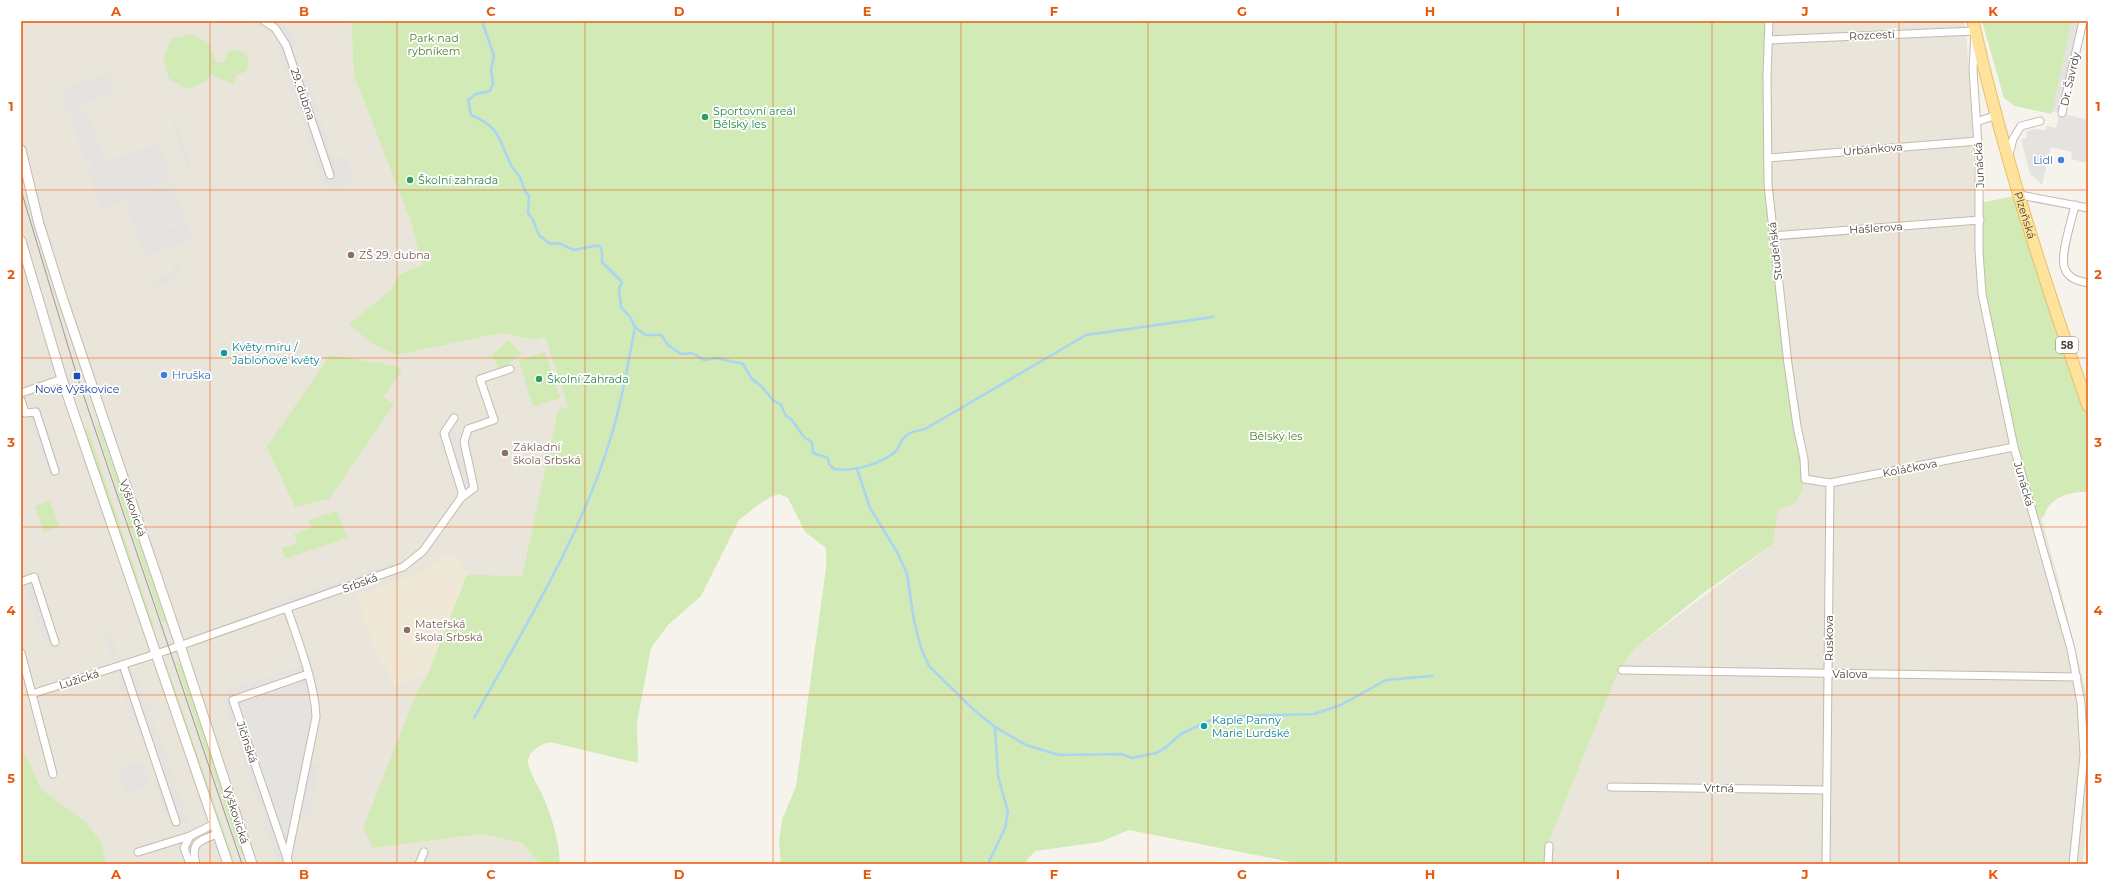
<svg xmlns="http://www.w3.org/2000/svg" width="2109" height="885" viewBox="0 0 2109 885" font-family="Montserrat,sans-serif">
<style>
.residential{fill:#eae5da}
.education{fill:#efe8d6}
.green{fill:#d2eab5}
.parking{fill:#e5e3e0}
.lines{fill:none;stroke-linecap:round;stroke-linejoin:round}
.stream{stroke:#a9d4f2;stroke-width:2.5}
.minor-casing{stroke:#c2bbae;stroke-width:9}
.tertiary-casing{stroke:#c2bbae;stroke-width:11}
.primary-casing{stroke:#e6c16a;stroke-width:13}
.minor{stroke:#fff;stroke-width:7}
.tertiary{stroke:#fff;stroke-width:9}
.primary{stroke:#ffe39c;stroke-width:11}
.tram{stroke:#9a9a9a;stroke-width:1}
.grid{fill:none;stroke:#e8590c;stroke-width:1;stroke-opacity:0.55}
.leisure-dot{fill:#2e9e5b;stroke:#fff;stroke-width:1.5}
.shop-dot{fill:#3f7fe0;stroke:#fff;stroke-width:1.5}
.education-dot{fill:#8d6e63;stroke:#fff;stroke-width:1.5}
.culture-dot{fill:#0f9aa8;stroke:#fff;stroke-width:1.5}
.transit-dot{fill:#1a4fb4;stroke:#fff;stroke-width:1.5}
.labels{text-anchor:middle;stroke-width:3.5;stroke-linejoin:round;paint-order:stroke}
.shield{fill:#fff;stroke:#817c74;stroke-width:1}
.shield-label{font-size:10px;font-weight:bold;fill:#4b4439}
.street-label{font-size:11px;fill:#4b4439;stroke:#fff}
.park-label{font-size:11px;fill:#4a7f2a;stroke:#fff}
.leisure-label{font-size:11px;fill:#27864d;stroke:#fff;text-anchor:start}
.shop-label{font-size:11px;fill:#366cbe;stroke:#fff;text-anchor:end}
.education-label{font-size:11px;fill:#785e54;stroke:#fff;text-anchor:start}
.culture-label{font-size:11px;fill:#0d838f;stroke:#fff;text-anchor:start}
.transit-label{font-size:11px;fill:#164399;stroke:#fff}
.neatline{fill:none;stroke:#e8590c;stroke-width:1.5}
.grid-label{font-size:13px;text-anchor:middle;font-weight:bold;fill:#e8590c}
</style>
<rect width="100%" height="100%" fill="#f6f3ec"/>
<g class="residential">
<polygon points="21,21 351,21 354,76 410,218 422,265 400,274 391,290 349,324 398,355 501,333 535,340 545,336 568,407 558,411 522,576 428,674 418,690 373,848 482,834 522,843 540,864 106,864 102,843 86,822 41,789 30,764 21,751"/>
<polygon points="1771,21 1964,21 1966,32 1973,134 1977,282 2057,574 2088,701 2088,798 2083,864 1547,864 1548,843 1619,670 1635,648 1773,544 1778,509 1787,331 1773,183"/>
</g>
<polygon class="education" points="455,553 467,575 428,674 394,687 386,663 380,665 356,596 421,573 443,556"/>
<g class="green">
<path d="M351 21H1771L1773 183 1787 331 1809 474 1795 504 1778 509 1773 544 1702 594 1635 648 1619 670 1548 843 1547 864H1301L1129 830 1100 842 1035 851 1027 860 1026 864H781L779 842 782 820 796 786 826 568V548L805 532 788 498 779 494 773 496 759 504 739 520 701 596 668 625 651 648 637 723 638 763 550 742C541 744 529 751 528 761 528 771 541 790 545 801 553 821 559 842 560 864H540L522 843 482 834 373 848 363 828 418 690 428 674 467 575 522 576 558 410 568 407 545 337 535 340 501 333 398 355 371 343 349 324 391 290 400 274 422 265 410 219 354 76Z"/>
<polygon points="1982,21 2072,21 2052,114 2015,106 2004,98"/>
<polygon points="192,34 209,43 216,62 224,62 228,52 235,49 246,54 249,63 246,72 236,75 234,85 211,74 206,82 187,89 169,79 163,58 172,39"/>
<path d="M2020 195 2088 406V494L2085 492C2068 492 2049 498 2044 516L2035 522 2014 447 1982 294 1980 203Z"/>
<polygon points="509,340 521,354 501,370 491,356"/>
<polygon points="545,352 560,398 533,407 519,360"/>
<polygon points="330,355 396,366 402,370 383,397 394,404 329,499 295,507 267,447"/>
<polygon points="99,425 166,622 162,623 96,426"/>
<polygon points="88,429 154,626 151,627 84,430"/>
<polygon points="50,501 59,526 44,532 35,506"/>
<polygon points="337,511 347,538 285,559 282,548 297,543 294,534 312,528 309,520"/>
<polygon points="175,660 181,665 244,854 241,855"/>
<polygon points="166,663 233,858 230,859 165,669"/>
<polygon points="21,751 30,764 41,789 86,822 102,843 106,864 21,864"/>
</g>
<g class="parking">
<polygon points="249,21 281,21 293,37 297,46 291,49 303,83 308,79 319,114 314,117 316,122 321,120 331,149 326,151 326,153 334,159 345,156 354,184 331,192 330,187 325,189 314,158 319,155 314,157 312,151 317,149 316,146 311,148 301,117 306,115 305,112 300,113 291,87 295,85 291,87 288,80 294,78 292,75 287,77 278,51 283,48 278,50 276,45 280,42 267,27 264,25 260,28"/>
<polygon points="2072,21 2083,21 2062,113 2052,111"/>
<polygon points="108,74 113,93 80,105 83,114 88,112 105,161 160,143 165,159 163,160 166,161 172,180 138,191 140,194 173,183 181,206 179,209 182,208 185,219 152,231 152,234 186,222 192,241 144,257 126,200 101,208 87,168 92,166 90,160 85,162 70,116 75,114 73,108 67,109 61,90"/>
<polygon points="2059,113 2088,120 2088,163 2071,159 2072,152 2051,147 2042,185 2030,174 2021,139 2027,138 2026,132 2034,129 2046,130 2047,126 2056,128"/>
<polygon points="176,120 192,168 188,169 172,121"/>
<polygon points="175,263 181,263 181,269 173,280 152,287 150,281 168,275 174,268"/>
<polygon points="39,406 61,471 49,475 26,409"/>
<polygon points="454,428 471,486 465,491 447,431"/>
<polygon points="393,562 395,567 275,607 273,602"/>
<polygon points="32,586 50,640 44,642 26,588"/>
<polygon points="110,632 118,655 111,656 103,633"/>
<polygon points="305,665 316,706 288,864 278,864 273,849 279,847 277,842 271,843 261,815 267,812 265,807 260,809 248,774 253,772 252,767 246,768 235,734 240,732 238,727 233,728 223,699 228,697 226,691"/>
<polygon points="136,672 146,700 141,702 131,674"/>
<polygon points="123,675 140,723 134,725 118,677"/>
<polygon points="148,707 189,821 183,823 143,709"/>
<polygon points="141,762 150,786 126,794 117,770"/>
<polygon points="311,762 319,764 310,815 300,814"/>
<polygon points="160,777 172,815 166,818 153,779"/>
</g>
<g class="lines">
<g class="stream">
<path d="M482 21 494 56 491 69 493 84 490 91 476 94 468 100 471 115C501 127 499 141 512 167 515 171 520 175 521 180 524 186 523 191 529 196L528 213 533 220 539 235 550 244 558 243 574 250 594 246H600L602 252V262L622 282 619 289 621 307 630 317 635 327 645 335H661L668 345 681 354 692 353 704 360 717 358 743 364 752 379 761 386 773 400 781 405 786 416 791 419 804 437 812 442 813 453 828 458 829 464 834 469C852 472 881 464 895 452 898 449 900 445 901 442 906 432 916 431 925 429L1086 335 1213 317"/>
<polyline points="857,469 870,508 897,552 907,574 914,621 921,648 929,666 975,711 995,727 998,776 1008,812 1005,828 988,864"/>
<path d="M474 718C524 628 581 537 611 437 622 402 628 364 635 327"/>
<polyline points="995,727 1026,745 1059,755 1121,754 1132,758 1156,753 1165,748 1181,734 1206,722 1219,718 1241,716 1314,714 1341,705 1386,680 1432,676"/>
</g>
<defs>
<g id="minor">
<polyline points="264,21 275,28 286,45 330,175"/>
<polyline points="1769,21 1767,76 1768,185 1788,364 1797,426 1804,459 1805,479 1830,483 2014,447"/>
<polyline points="1768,40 1975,31 1973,70 1979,160 1979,251 1982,294 2014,447 2071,649 2081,703 2084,755 2073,864"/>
<polyline points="2062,113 2083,21"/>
<polyline points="1976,122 1997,115"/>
<polyline points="2009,155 2013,139 2021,126 2040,121"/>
<polyline points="1768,158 1978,141"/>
<polyline points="2020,195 2088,208"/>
<path d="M2075 205C2072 220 2059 257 2065 269 2069 279 2079 281 2088 283"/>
<polyline points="1773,236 1980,220"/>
<polyline points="21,393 62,379"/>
<polyline points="21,400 25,413 36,412 55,471"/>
<polyline points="461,498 474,488 464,442 468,429 494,420 480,379 510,369"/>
<polyline points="21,582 34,577 55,642"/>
<polyline points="21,653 32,694 165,651 403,567 423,551 461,498 462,492 444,433 454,418"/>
<polyline points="123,665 176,822"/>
<polyline points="1622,670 2077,677"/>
<polyline points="32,694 53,774"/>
<polyline points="1611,787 1827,790"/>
<polyline points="138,852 190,836"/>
<path d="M287 859 316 717C315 683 298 641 287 608"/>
<polyline points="190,864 184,848 190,836 214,824"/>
<path d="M196 864C190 842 199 841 217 834"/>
<polyline points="289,864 233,700 308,674"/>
<polyline points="419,864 424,852"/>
<polyline points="1548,864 1549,846"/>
<polyline points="1826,864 1830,483"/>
</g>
<g id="tertiary">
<polyline points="21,150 39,224 62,297 180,645 252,864"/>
<polyline points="21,241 62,379 228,864"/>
</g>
<g id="primary">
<path id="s1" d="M1973 21C2002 151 2044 280 2088 406"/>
</g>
</defs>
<use href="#minor" class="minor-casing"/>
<use href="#tertiary" class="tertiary-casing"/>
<use href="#primary" class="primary-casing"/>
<use href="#minor" class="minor"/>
<use href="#tertiary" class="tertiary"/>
<use href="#primary" class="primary"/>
<polyline class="tram" points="21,190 77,376 242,864"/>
</g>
<path class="grid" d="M210 21V864M397 21V864M585 21V864M773 21V864M961 21V864M1148 21V864M1336 21V864M1524 21V864M1712 21V864M1899 21V864M21 190H2088M21 358H2088M21 527H2088M21 695H2088"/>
<g class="leisure-dot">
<circle cx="705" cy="117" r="4"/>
<circle cx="410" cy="180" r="4"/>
<circle cx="539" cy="379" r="4"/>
</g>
<g class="shop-dot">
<circle cx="2061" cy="160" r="4"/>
<circle cx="164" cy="375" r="4"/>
</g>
<g class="education-dot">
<circle cx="351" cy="255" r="4"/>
<circle cx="505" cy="453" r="4"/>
<circle cx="407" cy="630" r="4"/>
</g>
<g class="culture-dot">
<circle cx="224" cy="353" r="4"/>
<circle cx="1204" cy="726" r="4"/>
</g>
<rect class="transit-dot" x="73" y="372" width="8" height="8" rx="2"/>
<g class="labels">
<rect class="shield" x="2056" y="337" width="22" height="16" rx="3"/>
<g class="shield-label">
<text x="2067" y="349">58</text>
</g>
<g class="street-label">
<text transform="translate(1872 35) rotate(-3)" y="4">Rozcestí</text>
<text transform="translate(2070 79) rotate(-77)" y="4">Dr. Šavrdy</text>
<text transform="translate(303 94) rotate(71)" y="4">29. dubna</text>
<text transform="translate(1873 149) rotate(-5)" y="4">Urbánkova</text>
<text transform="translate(1979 165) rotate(-93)" y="4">Junácká</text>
<text dy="4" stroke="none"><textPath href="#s1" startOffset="201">Plzeňská</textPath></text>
<text transform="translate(1876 228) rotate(-4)" y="4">Hašlerova</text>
<text transform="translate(1775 251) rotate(-96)" y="4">Studeňská</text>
<text transform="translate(1910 468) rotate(-11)" y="4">Koláčkova</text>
<text transform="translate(2024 484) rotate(74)" y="4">Junácká</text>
<text transform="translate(133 508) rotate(71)" y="4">Výškovická</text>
<text transform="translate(360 583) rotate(-20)" y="4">Srbská</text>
<text transform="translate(1829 638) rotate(-90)" y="4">Ruskova</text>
<text x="1850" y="678">Valova</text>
<text transform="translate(79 679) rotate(-18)" y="4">Lužická</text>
<text transform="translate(247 742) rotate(72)" y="4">Jičínská</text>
<text transform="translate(1719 788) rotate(1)" y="4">Vrtná</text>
<text transform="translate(236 815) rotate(72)" y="4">Výškovická</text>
</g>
<g class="park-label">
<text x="434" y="42">Park nad<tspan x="434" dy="13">rybníkem</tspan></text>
<text x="1276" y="440">Bělský les</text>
</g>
<g class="leisure-label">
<text x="713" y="115">Sportovní areál<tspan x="713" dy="13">Bělský les</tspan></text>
<text x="418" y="184">Školní zahrada</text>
<text x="547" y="383">Školní Zahrada</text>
</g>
<g class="shop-label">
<text x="2053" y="164">Lidl</text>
<text x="172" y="379" text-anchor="start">Hruška</text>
</g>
<g class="education-label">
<text x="359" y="259">ZŠ 29. dubna</text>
<text x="513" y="451">Základní<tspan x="513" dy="13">škola Srbská</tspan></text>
<text x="415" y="628">Mateřská<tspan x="415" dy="13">škola Srbská</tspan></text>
</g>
<g class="culture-label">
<text x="232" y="351">Květy míru /<tspan x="232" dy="13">Jabloňové květy</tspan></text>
<text x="1212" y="724">Kaple Panny<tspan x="1212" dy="13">Marie Lurdské</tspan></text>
</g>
<g class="transit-label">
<text x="77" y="393">Nové Výškovice</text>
</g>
</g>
<rect width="2109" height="885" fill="none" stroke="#ffffff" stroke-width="44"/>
<rect x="22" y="22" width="2065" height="841" class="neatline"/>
<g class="grid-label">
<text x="116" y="16">A</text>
<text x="304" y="16">B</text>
<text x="491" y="16">C</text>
<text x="679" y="16">D</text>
<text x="867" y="16">E</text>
<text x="1054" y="16">F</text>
<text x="1242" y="16">G</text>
<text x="1430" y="16">H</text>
<text x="1618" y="16">I</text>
<text x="1805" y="16">J</text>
<text x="1993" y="16">K</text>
<text x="11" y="111">1</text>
<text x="2098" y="111">1</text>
<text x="11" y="279">2</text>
<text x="2098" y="279">2</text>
<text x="11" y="447">3</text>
<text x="2098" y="447">3</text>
<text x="11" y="615">4</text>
<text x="2098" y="615">4</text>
<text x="11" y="783">5</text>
<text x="2098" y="783">5</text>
<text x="116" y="879">A</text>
<text x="304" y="879">B</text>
<text x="491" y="879">C</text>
<text x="679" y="879">D</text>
<text x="867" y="879">E</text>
<text x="1054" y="879">F</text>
<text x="1242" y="879">G</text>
<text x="1430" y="879">H</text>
<text x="1618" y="879">I</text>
<text x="1805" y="879">J</text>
<text x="1993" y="879">K</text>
</g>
</svg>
